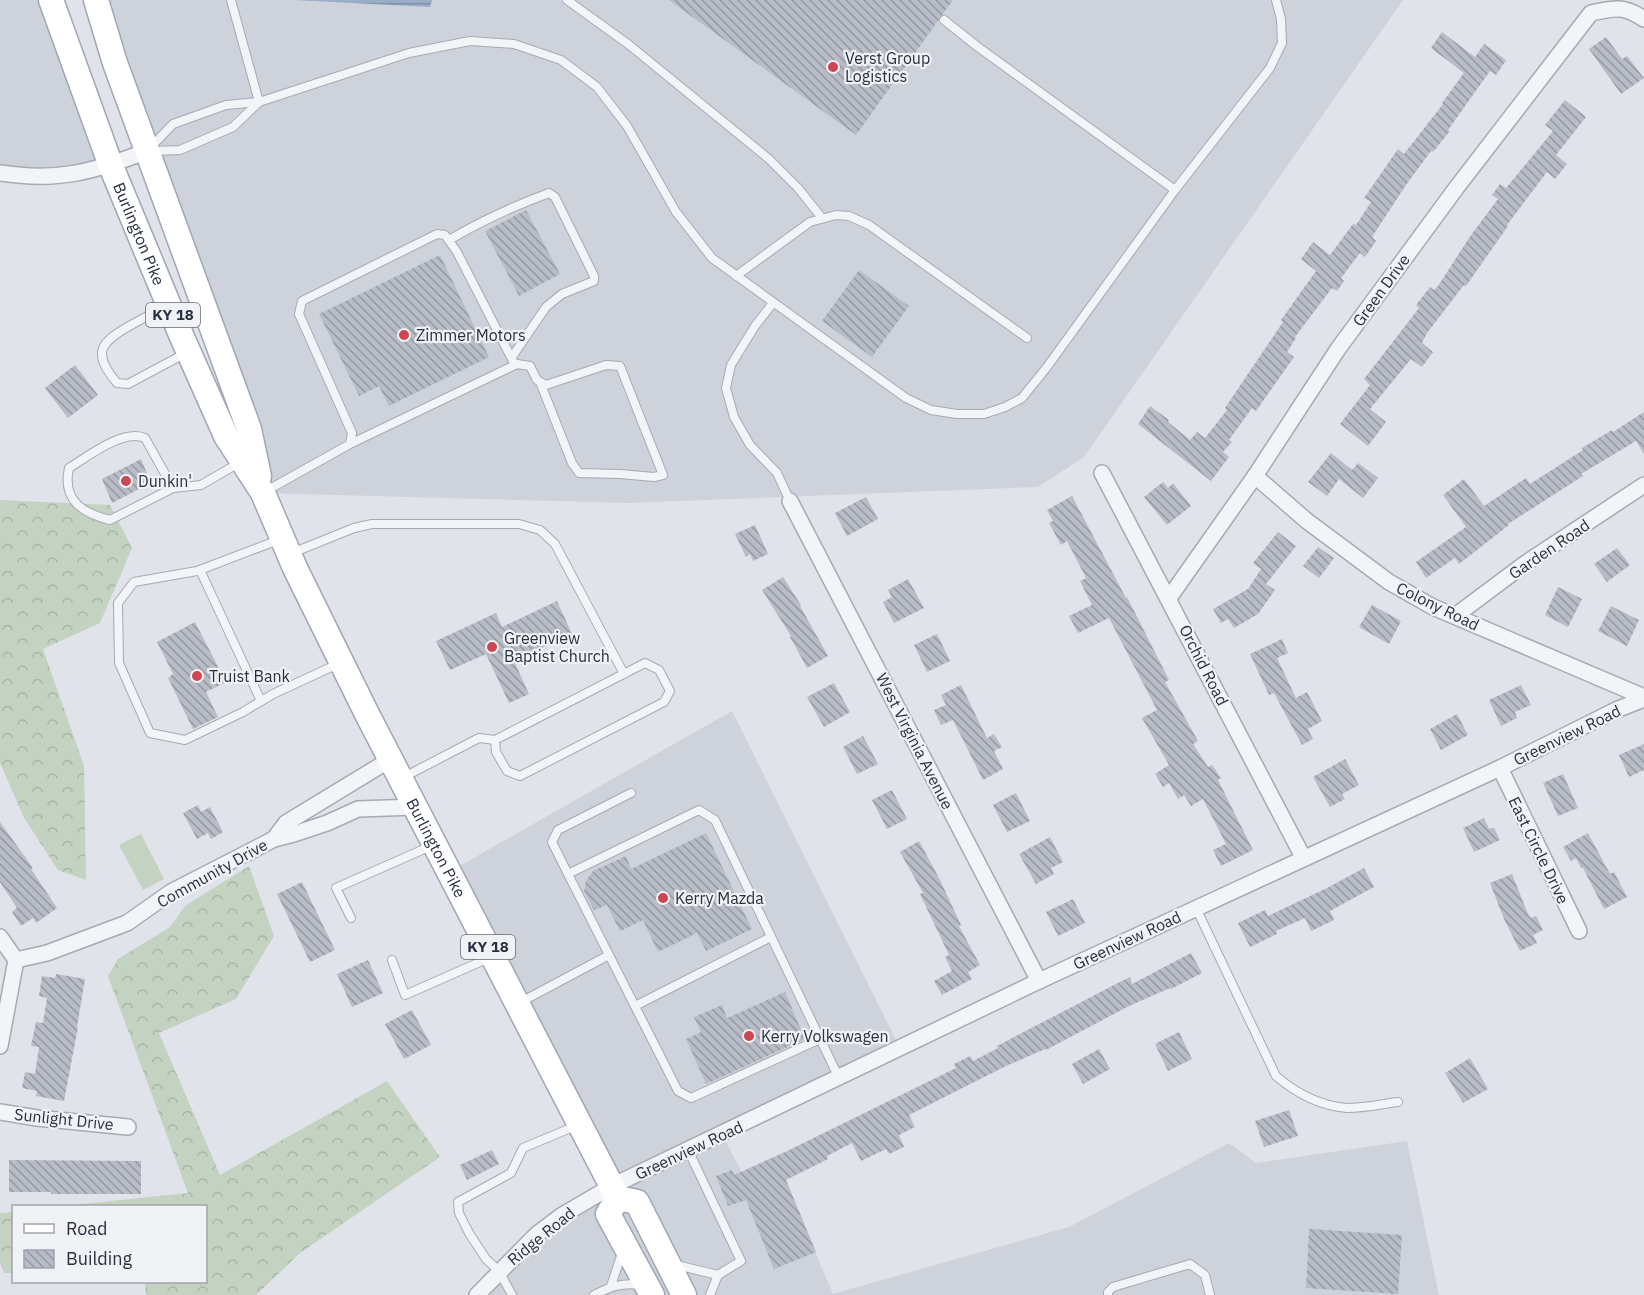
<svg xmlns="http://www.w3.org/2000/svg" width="1644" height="1295" viewBox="0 0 1644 1295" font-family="'IBM Plex Sans',sans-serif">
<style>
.built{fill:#ced2db}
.forest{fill:url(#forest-crowns)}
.green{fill:#c4d3c1}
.water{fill:url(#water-rules)}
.building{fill:url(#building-back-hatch)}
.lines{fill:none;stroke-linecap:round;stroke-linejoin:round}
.lane-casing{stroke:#a5aab3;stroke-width:10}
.street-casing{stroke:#a5aab3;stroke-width:18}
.primary-casing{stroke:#9fa6b5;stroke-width:27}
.lane{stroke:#f3f4f7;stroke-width:8}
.street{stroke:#f3f4f7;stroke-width:15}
.primary{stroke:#fff;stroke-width:24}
.poi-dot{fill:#cd4651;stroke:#f0f2f6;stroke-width:2}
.labels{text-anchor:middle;stroke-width:4.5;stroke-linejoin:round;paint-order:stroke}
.shield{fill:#f0f2f6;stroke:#656a77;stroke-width:1.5}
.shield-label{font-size:15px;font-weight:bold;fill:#293040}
.poi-label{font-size:16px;fill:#293040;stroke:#f0f2f6;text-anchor:start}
.street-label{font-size:16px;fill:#293040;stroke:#f0f2f6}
</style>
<defs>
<pattern id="forest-crowns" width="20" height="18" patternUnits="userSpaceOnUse" patternTransform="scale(1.5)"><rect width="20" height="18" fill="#c4d3c1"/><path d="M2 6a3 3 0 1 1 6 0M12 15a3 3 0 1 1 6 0" fill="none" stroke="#a8b5a7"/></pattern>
<pattern id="water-rules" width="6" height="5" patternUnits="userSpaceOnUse" patternTransform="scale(1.5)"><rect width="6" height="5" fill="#9baec9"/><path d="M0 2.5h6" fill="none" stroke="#7e8ea5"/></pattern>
<pattern id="building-back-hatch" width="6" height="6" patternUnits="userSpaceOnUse" patternTransform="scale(1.5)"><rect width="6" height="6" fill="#b7bcc6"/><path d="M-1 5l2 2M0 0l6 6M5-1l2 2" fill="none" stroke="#9599a2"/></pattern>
</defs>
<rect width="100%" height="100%" fill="#e0e3e9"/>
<g class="built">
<polygon points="0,0 51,0 111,166 0,175"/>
<polygon points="96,0 1403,0 1084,457 1038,487 628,503 263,493"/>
<polygon points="732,711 900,1048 722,1134 763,1213 794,1201 833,1294 1069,1227 1229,1143 1256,1163 1407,1141 1439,1295 477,1295 511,1259 612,1186 449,872"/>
</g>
<g class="forest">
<polygon points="0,500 110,505 132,548 100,623 43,649 84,766 86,880 58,870 24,818 0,763"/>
<polygon points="249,866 274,936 236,999 159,1033 220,1175 387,1081 440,1157 300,1253 256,1295 146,1295 145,1282 206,1282 206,1206 63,1206 188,1193 108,976 118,959 170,927 185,906"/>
<polygon points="13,1212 13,1273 4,1273 0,1263 0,1213"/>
</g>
<polygon class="green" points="141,834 164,879 143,890 119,845"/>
<polygon class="water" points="294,0 432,0 430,7"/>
<g class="building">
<polygon points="669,0 953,0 856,135"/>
<polygon points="1442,32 1475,57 1484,44 1506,60 1496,75 1490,71 1448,130 1450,131 1433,152 1431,151 1406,185 1372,237 1376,241 1365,257 1360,253 1341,278 1344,281 1337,291 1332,288 1295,337 1296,338 1287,352 1294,357 1256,411 1252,408 1229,440 1232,442 1223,452 1229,457 1211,481 1138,424 1150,406 1169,420 1168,422 1190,440 1197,432 1205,438 1227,410 1225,408 1283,322 1281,320 1316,271 1301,259 1313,242 1330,255 1353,224 1356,225 1371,202 1364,198 1398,149 1404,154 1443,104 1442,103 1464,73 1431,48"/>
<polygon points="1606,37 1622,59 1627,56 1644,78 1621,94 1589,49"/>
<polygon points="1565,100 1586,117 1556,155 1567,164 1555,179 1547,172 1507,225 1508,226 1466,286 1464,285 1427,333 1422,343 1433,352 1422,367 1411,359 1370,409 1386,422 1368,446 1340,424 1370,385 1364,379 1419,308 1416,305 1430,287 1434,290 1438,286 1471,235 1498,199 1492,195 1500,184 1506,188 1553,131 1545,125"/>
<polygon points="526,210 560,274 519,296 485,231"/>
<polygon points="440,255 489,357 389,406 379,386 359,396 319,314"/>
<polygon points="859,270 909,306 872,357 822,321"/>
<polygon points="75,365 98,395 68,418 45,388"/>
<polygon points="1644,412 1644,454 1636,441 1581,474 1583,476 1508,524 1509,525 1459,564 1455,558 1426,578 1416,562 1466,527 1443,495 1464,479 1484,506 1526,478 1530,484 1583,450 1582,448 1612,430 1613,432"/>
<polygon points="1331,453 1352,470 1358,463 1378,478 1363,498 1339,479 1327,496 1308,482"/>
<polygon points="141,459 151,483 112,503 102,479"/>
<polygon points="1163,482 1168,488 1173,483 1191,506 1167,525 1144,497"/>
<polygon points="1072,496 1126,598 1127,597 1169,680 1165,682 1198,741 1193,744 1208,767 1212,765 1221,778 1218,780 1253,850 1221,866 1213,850 1226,844 1203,799 1191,806 1184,795 1178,799 1169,783 1163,787 1155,774 1169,765 1142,718 1157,710 1109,618 1078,633 1069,616 1092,605 1080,581 1086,578 1067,541 1061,545 1049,523 1053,521 1047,510"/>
<polygon points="866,497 878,519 847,536 835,513"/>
<polygon points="755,525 768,554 753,561 750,554 746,557 735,534"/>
<polygon points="1278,532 1296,546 1266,584 1275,590 1258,614 1234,628 1228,619 1221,623 1213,609 1248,589 1261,569 1253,563"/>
<polygon points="1318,547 1334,558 1319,578 1303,566"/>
<polygon points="1617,548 1630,565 1607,582 1594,564"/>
<polygon points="783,577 801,605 800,606 828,656 807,668 790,637 791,636 762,590"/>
<polygon points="908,579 924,608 894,623 883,602 892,597 888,590"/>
<polygon points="1558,587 1582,599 1568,627 1545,615"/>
<polygon points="557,601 572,634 514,661 529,694 509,703 486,654 450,670 436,641 496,613 502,627"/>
<polygon points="1372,605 1401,621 1389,644 1359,627"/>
<polygon points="1611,606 1639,620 1627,646 1598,631"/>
<polygon points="195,622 226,682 206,692 218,717 193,729 168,678 173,674 157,642"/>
<polygon points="937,634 950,661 927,672 914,645"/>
<polygon points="1282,639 1288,653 1277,658 1296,698 1307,692 1322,721 1308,729 1313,739 1302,745 1274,693 1269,695 1250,654"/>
<polygon points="834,683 850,712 824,727 807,697"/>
<polygon points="961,685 987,738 994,734 1002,747 994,751 1003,769 983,780 953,720 941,725 934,710 946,705 941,695"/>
<polygon points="1521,685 1531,705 1515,712 1517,718 1501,726 1489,700"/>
<polygon points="1457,714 1468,735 1441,750 1430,729"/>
<polygon points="863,736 878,764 857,774 843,747"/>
<polygon points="1644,744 1644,770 1629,777 1619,755"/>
<polygon points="1345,759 1359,785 1342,794 1345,799 1330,807 1313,777"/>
<polygon points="1563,774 1578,808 1558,816 1543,783"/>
<polygon points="892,790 907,819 887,829 872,800"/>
<polygon points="1016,793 1030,821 1007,832 993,805"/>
<polygon points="198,805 201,812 210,807 223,832 211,839 208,833 197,839 183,813"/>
<polygon points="1484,818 1489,829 1494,828 1500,840 1474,852 1463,828"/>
<polygon points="0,822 33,868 31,869 57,908 36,923 33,918 21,926 12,912 17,908 0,882"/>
<polygon points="706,833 752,929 706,951 697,933 658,952 643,920 620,931 607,905 594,910 584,891 586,881 593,871 626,856 631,869"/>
<polygon points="1588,833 1610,874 1614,872 1627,897 1604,909 1583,868 1581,868 1576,858 1571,861 1563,847"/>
<polygon points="1050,837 1063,862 1051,868 1054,874 1036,884 1019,854"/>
<polygon points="919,841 939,878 961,925 959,926 980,965 968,972 972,979 942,995 934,981 952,971 945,957 949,955 920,894 923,893 900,852"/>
<polygon points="1364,868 1374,887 1330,911 1334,920 1311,931 1305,918 1276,931 1277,934 1250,947 1238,923 1265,910 1268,916 1327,888"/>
<polygon points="1512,874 1528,914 1531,918 1536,916 1543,930 1533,935 1537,943 1520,951 1504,919 1490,883"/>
<polygon points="302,882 335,950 310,962 277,894"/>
<polygon points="1073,899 1085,923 1058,936 1046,912"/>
<polygon points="1191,953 1202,973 1171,989 1170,988 1129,1006 1046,1050 1045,1049 1006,1066 909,1115 915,1127 899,1135 904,1147 889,1154 886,1149 861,1161 852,1143 827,1156 828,1159 786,1180 816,1252 774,1269 746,1200 728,1206 716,1176 732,1170 734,1175 785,1152 956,1068 954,1064 970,1056 973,1061 998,1048 997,1046 1114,985 1130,977 1132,984"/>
<polygon points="368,960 383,993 352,1007 337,974"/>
<polygon points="56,974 85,979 77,1027 78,1027 64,1101 36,1096 37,1091 22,1088 25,1072 35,1074 39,1047 31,1046 36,1022 43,1023 47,998 39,996 42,976 55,978"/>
<polygon points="785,992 805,1039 706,1084 686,1039 701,1032 694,1017 722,1005 727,1018"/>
<polygon points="412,1010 431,1045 404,1059 385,1024"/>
<polygon points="1179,1032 1192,1059 1168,1071 1155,1044"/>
<polygon points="1099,1049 1110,1069 1083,1084 1072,1064"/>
<polygon points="1470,1058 1488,1089 1463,1103 1445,1073"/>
<polygon points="1289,1110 1298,1136 1264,1147 1255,1121"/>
<polygon points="492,1150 499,1164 467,1180 460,1165"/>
<polygon points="9,1160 141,1161 141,1194 51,1194 51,1192 9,1192"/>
<polygon points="1309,1229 1402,1235 1398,1294 1306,1288"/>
</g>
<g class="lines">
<defs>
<g id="lane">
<polyline points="231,0 259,102"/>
<polyline points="567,0 628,44 769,159 798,188 822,218"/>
<polyline points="944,20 978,47 1175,190"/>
<polyline points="150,148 173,124 226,105 259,102 409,53 470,41 514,44 561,60 597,87 627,126 676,212 712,258 906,398 931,410 957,414 984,414 1005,407 1022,398 1047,367 1175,190 1270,68 1282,43 1281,19 1276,0"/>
<polyline points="151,151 180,150 233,127 259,102"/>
<path d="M449 240C481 221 514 206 549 193L555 197 594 276V281L562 294 546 307 512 357"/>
<polyline points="736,276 810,222 836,215 849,216 869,225 1027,338"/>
<polyline points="773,303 755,326 731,365 726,388 734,417 750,445 777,473 790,501"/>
<path d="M165 307C153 313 142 319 131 325 99 343 92 353 117 383L128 384 186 353"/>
<polyline points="350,444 517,364 530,366 537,380 546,385 606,365 620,366 663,475 654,477 620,474 579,473 572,463 540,382"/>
<path d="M173 488 110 520C82 513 62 500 69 468 87 457 124 428 145 438L173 488 201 485 239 463"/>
<polyline points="266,491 350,444 352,433 299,314 302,301 437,234 445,235 457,252 515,365"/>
<polyline points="281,539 197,571 134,582 118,603 119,663 150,733 185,740 243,712 273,694 340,663"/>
<polyline points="292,553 354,528 372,524 519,524 540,530 555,544 624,674"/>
<polyline points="200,570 261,701"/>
<polyline points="402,778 479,738 495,740 645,663 659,670 670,691 664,702 520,776 507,771 496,752 495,740"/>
<polyline points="568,874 552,842 558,830 631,793"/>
<path d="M1196 908 1276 1076C1296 1093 1321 1106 1347 1108 1364 1108 1382 1104 1398 1102"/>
<polyline points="351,918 336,888 431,846"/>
<polyline points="609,955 568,874 699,810 715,820 839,1078"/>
<polyline points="392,960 405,995 489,958"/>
<polyline points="519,1003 609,955 678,1091 691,1098 820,1039"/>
<polyline points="635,1006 771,937"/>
<polyline points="688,1150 741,1261 718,1275 710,1295"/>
<polyline points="676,1265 718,1275"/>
<polyline points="611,1286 622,1253"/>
<polyline points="512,1295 499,1271 486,1259 469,1233 459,1213 458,1202 511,1173 523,1148 578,1125"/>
<path d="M594 1295C610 1287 622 1282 640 1285"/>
<polyline points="1108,1295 1108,1292 1113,1287 1190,1264 1205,1275 1210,1295"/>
</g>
<g id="street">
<path d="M0 173C58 182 93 172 147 151"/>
<polyline points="1102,473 1303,857"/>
<polyline points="1255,476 1307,521 1389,582 1433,607 1644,697"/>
<polyline points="790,501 1039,981"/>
<path d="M1169 598 1255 476 1338 349 1457 187 1591 13C1615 8 1623 5 1644 19"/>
<polyline points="1455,616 1526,563 1644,485"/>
<polyline points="1500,768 1579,931"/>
<polyline points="274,839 286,823 391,759"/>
<polyline points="0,937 16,960 0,1046"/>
<polyline points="16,960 47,953 127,923 171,892 274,839 294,834 327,823 358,809 416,807"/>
<polyline points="0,1112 37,1118 128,1127"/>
<polyline points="477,1295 536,1235 561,1216 612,1186 1039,981 1500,768 1616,710 1644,699"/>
</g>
<g id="primary">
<path id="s1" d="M51 0 111 166 182 337 226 436 263 493 295 568 367 714 618 1198 637 1202 684 1295"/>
<polyline points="96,0 115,63 249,429 259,476"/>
<polyline points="618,1198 608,1214 652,1295"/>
</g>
</defs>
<use href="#lane" class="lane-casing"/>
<use href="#street" class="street-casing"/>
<use href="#primary" class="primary-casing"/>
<use href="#lane" class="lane"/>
<use href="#street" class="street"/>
<use href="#primary" class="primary"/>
</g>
<g class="poi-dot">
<circle cx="833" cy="67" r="6"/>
<circle cx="404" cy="335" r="6"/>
<circle cx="126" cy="481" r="6"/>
<circle cx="492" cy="647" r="6"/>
<circle cx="197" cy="676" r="6"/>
<circle cx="663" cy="898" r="6"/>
<circle cx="749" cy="1036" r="6"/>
</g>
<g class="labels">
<g class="shield">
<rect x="146" y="303" width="54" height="24" rx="4.5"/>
<rect x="461" y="935" width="54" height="24" rx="4.5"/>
</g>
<g class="shield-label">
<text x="173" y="320">KY 18</text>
<text x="488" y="952">KY 18</text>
</g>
<g class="poi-label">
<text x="845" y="64">Verst Group<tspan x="845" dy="18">Logistics</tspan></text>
<text x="416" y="341">Zimmer Motors</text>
<text x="138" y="487">Dunkin'</text>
<text x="504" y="644">Greenview<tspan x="504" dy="18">Baptist Church</tspan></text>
<text x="209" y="682">Truist Bank</text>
<text x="675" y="904">Kerry Mazda</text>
<text x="761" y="1042">Kerry Volkswagen</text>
</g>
<g class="street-label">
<text dy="6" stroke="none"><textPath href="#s1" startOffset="250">Burlington Pike</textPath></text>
<text transform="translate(1381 290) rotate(-54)" y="6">Green Drive</text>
<text transform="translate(1549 549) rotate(-34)" y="6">Garden Road</text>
<text transform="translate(1438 606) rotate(26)" y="6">Colony Road</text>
<text transform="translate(1204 665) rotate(63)" y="6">Orchid Road</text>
<text transform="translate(1567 735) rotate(-26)" y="6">Greenview Road</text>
<text transform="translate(915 741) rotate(63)" y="6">West Virginia Avenue</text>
<text dy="6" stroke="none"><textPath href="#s1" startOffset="933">Burlington Pike</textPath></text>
<text transform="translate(1539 850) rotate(64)" y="6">East Circle Drive</text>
<text transform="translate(212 873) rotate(-29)" y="6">Community Drive</text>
<text transform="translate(1127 940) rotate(-25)" y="6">Greenview Road</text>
<text transform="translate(64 1119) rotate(6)" y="6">Sunlight Drive</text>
<text transform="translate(689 1150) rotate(-25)" y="6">Greenview Road</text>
<text transform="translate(541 1236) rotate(-39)" y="6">Ridge Road</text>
</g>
</g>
<rect x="12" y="1205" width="195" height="78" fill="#f0f2f6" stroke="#a0a4ad" stroke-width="1.5"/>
<rect x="24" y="1224" width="30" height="9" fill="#ffffff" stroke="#a0a4ad" stroke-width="1.5"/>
<text x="66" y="1235" font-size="18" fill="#293040">Road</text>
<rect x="24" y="1250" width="30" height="18" fill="url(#building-back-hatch)" stroke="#a0a4ad" stroke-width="1.5"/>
<text x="66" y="1265" font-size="18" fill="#293040">Building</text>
</svg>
